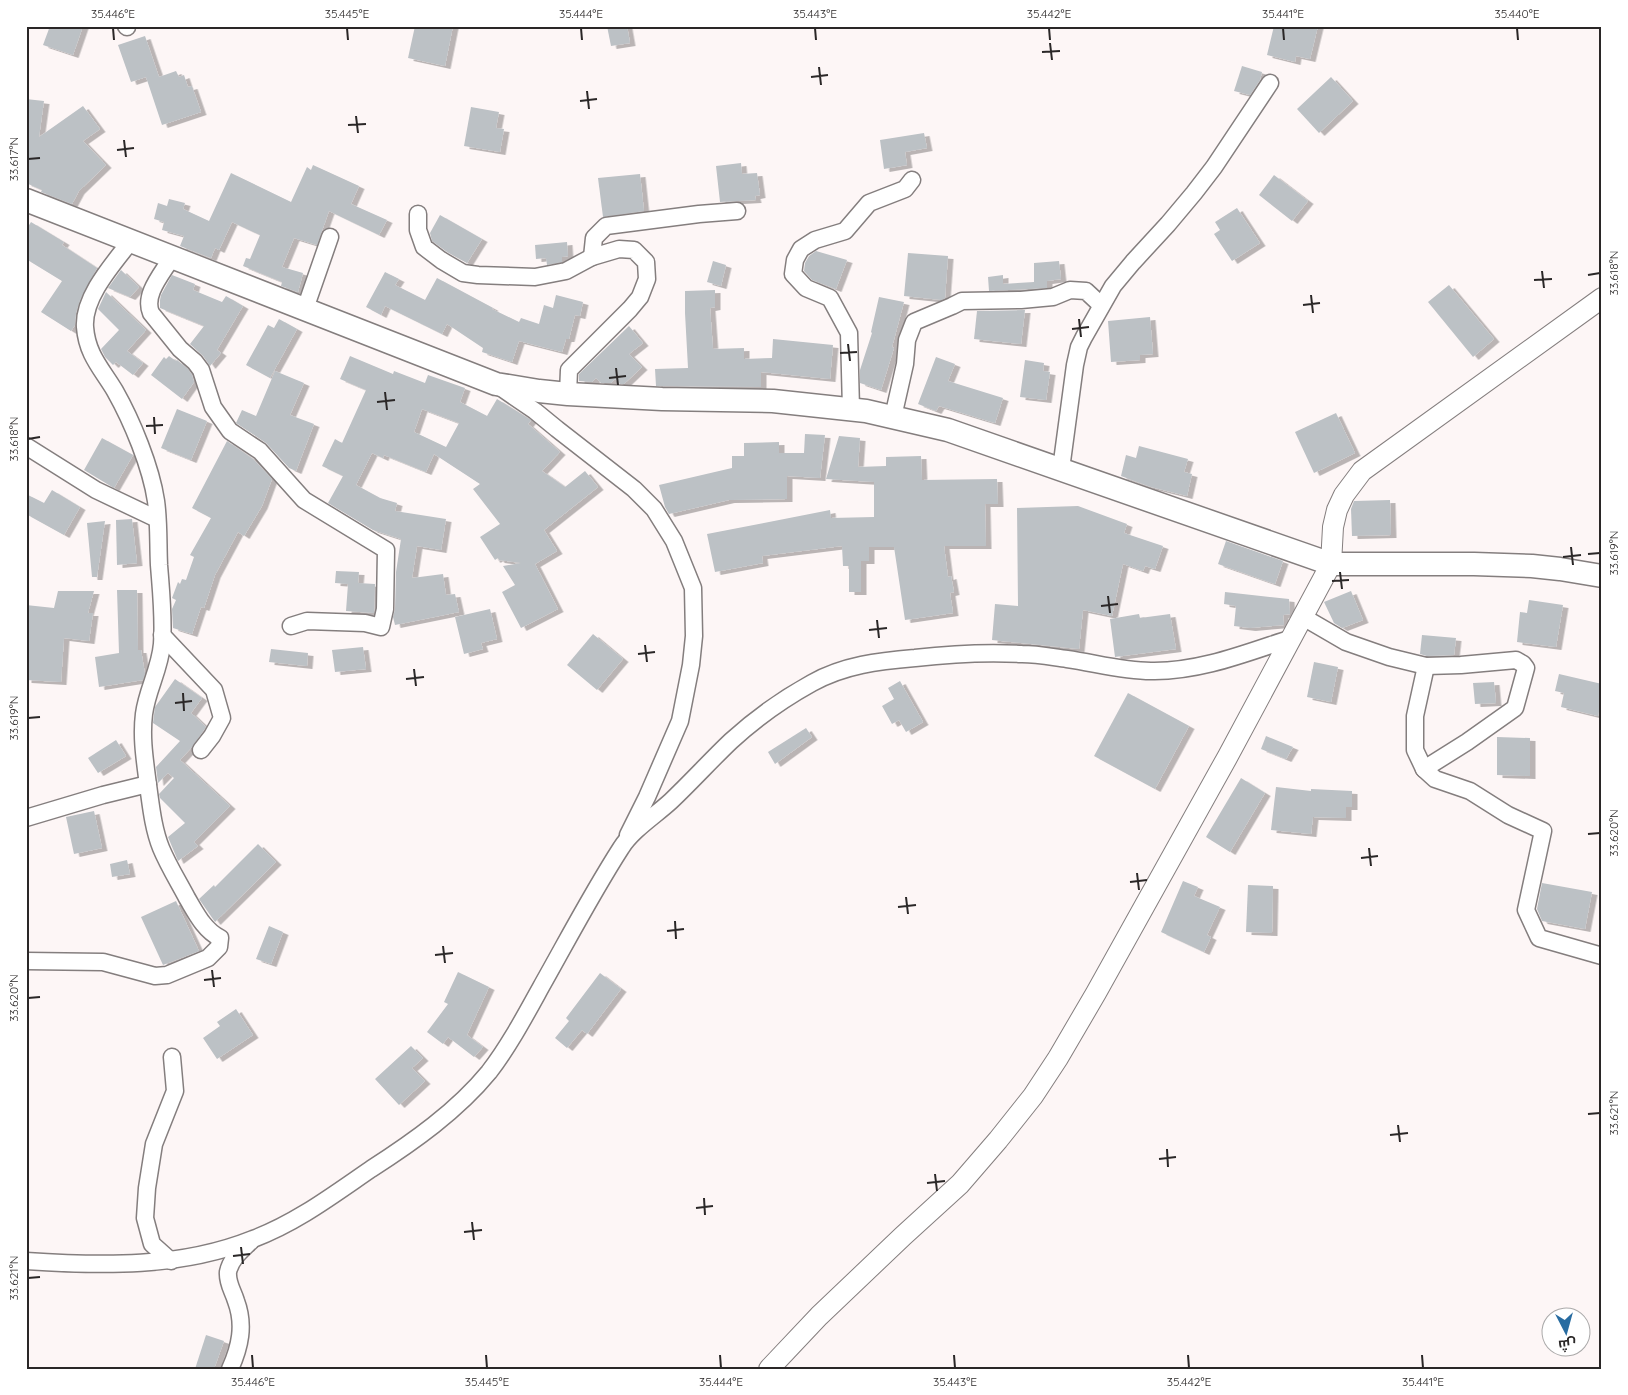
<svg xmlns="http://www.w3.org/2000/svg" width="1628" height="1395" viewBox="0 0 1628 1395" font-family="Quicksand,Cairo,sans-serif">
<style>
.building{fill:#bcc1c5;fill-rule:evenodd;filter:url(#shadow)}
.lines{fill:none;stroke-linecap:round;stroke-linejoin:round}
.minor-casing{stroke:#847e7e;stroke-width:19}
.tertiary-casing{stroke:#847e7e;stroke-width:22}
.secondary-casing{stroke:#847e7e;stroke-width:25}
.minor{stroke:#fff;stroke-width:16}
.tertiary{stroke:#fff;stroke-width:20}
.secondary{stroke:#fff;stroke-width:22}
.ticks{fill:none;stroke:#2a2727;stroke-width:2}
.neatline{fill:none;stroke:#2a2727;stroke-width:2}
.ticks-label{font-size:12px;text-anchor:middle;fill:#2a2727}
</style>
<defs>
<filter id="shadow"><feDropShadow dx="5.5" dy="3" stdDeviation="0" flood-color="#0004"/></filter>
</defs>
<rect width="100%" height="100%" fill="#fdf6f6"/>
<g class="building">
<polygon points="50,26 83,26 73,55 43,45"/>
<polygon points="415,26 453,26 445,66 408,58"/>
<polygon points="607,26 627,26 630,43 611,46"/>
<polygon points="1274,26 1318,26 1310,59 1296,56 1295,62 1267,55"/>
<polygon points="145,36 159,77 176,71 179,77 184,75 188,87 192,86 201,112 162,125 146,77 131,82 118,45"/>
<polygon points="1242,66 1262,72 1260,80 1250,95 1234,91"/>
<polygon points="1331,77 1353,101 1319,133 1297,109"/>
<polygon points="26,99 44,101 39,137 83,106 100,129 83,141 106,165 79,191 72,204 41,192 42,190 26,183"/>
<polygon points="471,107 499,112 496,128 504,129 500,152 464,146"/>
<polygon points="924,133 927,148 905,152 907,165 884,169 880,140"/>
<polygon points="741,163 742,174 757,173 760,195 755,196 756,200 720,202 716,166"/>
<polygon points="313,165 359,186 351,204 387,220 379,235 329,211 317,245 294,238 282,267 303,273 298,292 281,286 282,282 243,266 246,258 250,259 260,235 232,222 219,250 215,248 211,258 180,246 184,236 162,230 164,222 154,219 158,203 167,206 169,199 185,203 183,209 209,221 231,173 291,202 307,167 311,170"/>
<polygon points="640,174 644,211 603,217 598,178"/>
<polygon points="1274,175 1308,201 1292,221 1259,195"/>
<polygon points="1237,208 1260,243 1232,261 1214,234 1220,230 1215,222"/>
<polygon points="440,215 482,239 467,263 447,252 432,241 430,233"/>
<polygon points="31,222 64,242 62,245 97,268 80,300 76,313 75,325 71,331 41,312 62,281 26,259 26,230"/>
<polygon points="567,242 568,256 562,257 562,262 547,265 546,258 536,259 535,245"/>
<polygon points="816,251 847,260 836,289 812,280 804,271 805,263 809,256"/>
<polygon points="908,253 948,256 945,298 942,300 904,296"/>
<polygon points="713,261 726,265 721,286 707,282"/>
<polygon points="1059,261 1061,279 1047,281 1047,288 989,291 988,277 1003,275 1003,284 1034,282 1034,263"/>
<polygon points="121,270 139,287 130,297 108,288"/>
<polygon points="385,272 399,279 395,285 425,300 437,278 493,308 492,309 519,322 521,318 539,324 544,305 553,308 556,295 583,302 580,316 575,315 569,339 566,339 562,352 519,341 512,362 482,352 483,348 447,324 442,334 385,306 381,315 366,307"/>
<polygon points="172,275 195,284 193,290 222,302 226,296 243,306 217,350 221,353 210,366 203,356 190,344 204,326 160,308 160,300 161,295"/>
<polygon points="1449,285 1494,339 1473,357 1428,302"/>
<polygon points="715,290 715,307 710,308 713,349 744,348 744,359 772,358 773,339 833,345 830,379 761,372 761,387 656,386 655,369 688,368 685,313 685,291"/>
<polygon points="106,292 146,330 127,351 143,363 133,375 116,362 113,365 105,357 101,349 119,330 98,309"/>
<polygon points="879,297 904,302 892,347 894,348 881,390 860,383 860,370 872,333 871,332"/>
<polygon points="1025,310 1021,344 974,339 977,311"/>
<polygon points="1150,317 1153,354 1140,355 1140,360 1111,362 1108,321"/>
<polygon points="279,319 297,329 270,378 246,365 268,325 274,328"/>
<polygon points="629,326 643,343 629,354 642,367 624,384 620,384 615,379 611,383 601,383 596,378 592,382 579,381 579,374"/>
<polygon points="169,356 176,361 177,360 188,369 192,375 194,382 182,399 151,375 164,357 166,359"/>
<path d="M350 356 393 374 394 371 425 383 428 375 465 388 460 402 487 416 497 399 531 420 528 424 560 452 542 471 565 487 585 471 598 487 544 530 557 551 535 564 558 609 521 628 502 592 515 585 503 566 521 563 499 560 498 558 495 560 480 537 500 524 473 489 480 484 434 454 426 472 384 455 383 458 372 453 356 485 380 498 397 503 395 511 446 519 441 550 417 546 412 578 443 574 446 595 455 594 459 612 395 625 393 617 395 609 396 572 401 539 373 530 328 503 343 476 322 466 335 439 342 443 366 390 340 379ZM422 409 459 423 446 447 414 432Z"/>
<polygon points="936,357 955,364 948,381 1003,398 995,423 939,406 936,411 918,404"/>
<polygon points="1025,360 1044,363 1043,371 1050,372 1046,400 1020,397"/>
<polygon points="275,371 304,383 290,415 314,424 296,471 289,468 266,443 236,423 242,410 256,416"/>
<polygon points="177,409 207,421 191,460 161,448"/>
<polygon points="1336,413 1355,453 1314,473 1295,432"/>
<polygon points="805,434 825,435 820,478 787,476 787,499 729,500 669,514 665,507 659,485 732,468 732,456 744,456 744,443 779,442 779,453 804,453"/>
<polygon points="839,436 860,438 858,467 886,466 886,457 921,456 922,480 997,479 998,504 985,504 986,546 944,546 948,577 951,576 954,592 950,593 953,613 905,620 894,547 869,547 869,561 861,561 861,592 849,592 849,566 843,566 842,546 762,556 763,563 715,572 707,534 830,510 831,518 874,517 874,482 826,479"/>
<polygon points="102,438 133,455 114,488 84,470"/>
<polygon points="227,441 253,459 272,479 262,506 244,536 238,532 215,575 204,608 201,607 192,634 173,628 172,609 176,600 172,598 178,582 180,584 182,579 186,580 194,557 190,555 211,518 192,508"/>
<polygon points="1139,446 1188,459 1184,472 1192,474 1187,496 1151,487 1121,476 1126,455 1136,458"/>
<polygon points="52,490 80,507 64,535 26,514 26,494 44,503"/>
<polygon points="1390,500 1391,535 1352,536 1351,509 1354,501"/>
<polygon points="1078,506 1127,524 1124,533 1163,546 1155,569 1145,566 1143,571 1123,564 1112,616 1083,610 1079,649 992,640 995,604 1018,606 1017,508"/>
<polygon points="132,519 137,563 117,565 116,520"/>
<polygon points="105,521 97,577 92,577 87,523"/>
<polygon points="1226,541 1283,561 1275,584 1218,564"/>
<polygon points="336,571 359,572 358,583 375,584 374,613 346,611 348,584 335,583"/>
<polygon points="117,590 137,590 138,650 141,650 145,674 143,680 99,687 95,657 119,653"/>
<polygon points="58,591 94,591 88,613 93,613 89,641 64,638 61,682 26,680 26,605 54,608"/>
<polygon points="1351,591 1363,620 1342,628 1334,623 1324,602"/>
<polygon points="1225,592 1289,599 1290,614 1283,615 1284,625 1250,628 1234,626 1236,606 1224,604"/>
<polygon points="1529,600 1563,605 1556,647 1517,642 1520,612 1527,613"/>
<polygon points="490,609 497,639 481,643 483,649 464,654 455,617"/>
<polygon points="1139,614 1140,618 1170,614 1176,649 1115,657 1110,619"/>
<polygon points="593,634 623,659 597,690 567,665"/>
<polygon points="1422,635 1456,638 1454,655 1427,656 1420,654"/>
<polygon points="363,647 366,669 335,672 332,650"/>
<polygon points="271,649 308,653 307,666 269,662"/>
<polygon points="1314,662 1338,667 1331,702 1307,697"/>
<polygon points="1559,674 1602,684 1602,698 1598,716 1561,707 1564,693 1555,691"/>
<polygon points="175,679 202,698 191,713 206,727 192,747 180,760 230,806 194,842 198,846 178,861 168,837 185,823 160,798 159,794 174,778 168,773 158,783 156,767 180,741 153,723 155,707"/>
<polygon points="900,681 923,722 906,732 899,720 892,724 882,706 894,699 888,688"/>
<polygon points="1494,682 1496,703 1475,704 1473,683"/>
<polygon points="1128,693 1189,726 1155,789 1094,756"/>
<polygon points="806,728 812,737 775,764 768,752"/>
<polygon points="1266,736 1293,747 1286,759 1261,749"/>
<polygon points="1497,737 1530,738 1530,776 1497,775"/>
<polygon points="116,740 126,756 98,773 88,758"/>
<polygon points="1241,778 1265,793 1230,852 1206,837"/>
<polygon points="1276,787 1311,791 1311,789 1352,791 1352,807 1346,807 1346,818 1313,817 1311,834 1271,830"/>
<polygon points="94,811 102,848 74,854 66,817"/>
<polygon points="258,844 276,862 215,922 199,899 214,885 215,887"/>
<polygon points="127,860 130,874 112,877 110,864"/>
<polygon points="1183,881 1198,887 1194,896 1220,907 1207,935 1211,937 1204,952 1161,932"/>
<polygon points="1542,883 1592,892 1585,929 1542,921 1537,909"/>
<polygon points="1248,885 1273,886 1272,933 1246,932"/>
<polygon points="176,901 199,951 163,965 141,917"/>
<polygon points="269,926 283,932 271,964 256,959"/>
<polygon points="458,972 489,987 467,1035 483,1047 474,1057 448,1037 443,1044 427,1032 448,1004 444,1002"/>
<polygon points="600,973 621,989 587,1034 582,1030 567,1048 555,1038 569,1021 566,1018"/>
<polygon points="236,1009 253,1035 217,1059 203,1038 220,1026 217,1022"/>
<polygon points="411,1046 423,1058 412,1068 425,1081 399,1105 375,1079"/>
<polygon points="206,1335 224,1341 214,1369 195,1369"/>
</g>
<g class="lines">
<defs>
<g id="minor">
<polyline points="126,26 127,27"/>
<polyline points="418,214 418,230 424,247 441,260 463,273 478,275 535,277 566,271 592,257 619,249 634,250 646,262 647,279 640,297 630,309 569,370 568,394"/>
<path d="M172 257C163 273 143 294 151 313L180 349 195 362 201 370 213 407 230 431 260 451 304 500 386 550 385 609 381 627 365 623 307 621 291 626"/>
<polyline points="592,257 594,238 606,226 699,214 737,211"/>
<polyline points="305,309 330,237"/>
<polyline points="500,387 535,411 557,429 634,489 654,509 674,541 693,588 694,636 691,665 680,721 647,797 628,835"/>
<polyline points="851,409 849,333 830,298 806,288 793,274 795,260 801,249 815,240 845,231 869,203 905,189 912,180"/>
<polyline points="893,417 905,364 907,340 914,322 952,306 962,301 1021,300 1053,297 1070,290 1086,291 1101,305"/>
<polyline points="26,446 96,490 157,519"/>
<polyline points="1061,469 1075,365 1079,347 1084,337 1113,286 1133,262 1168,224 1194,193 1214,167 1270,83"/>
<polyline points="1303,617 1346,642 1389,657 1426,666 1461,665 1516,660 1523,664 1526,668 1515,708 1467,742 1424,769"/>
<polyline points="162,635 214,690 222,718 212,736 201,750"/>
<polyline points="1426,666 1415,716 1415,750 1424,769 1435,779 1470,791 1508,815 1543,831 1526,910 1539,938 1602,956"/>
<polyline points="26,818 103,795 148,784"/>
<path d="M26 961 103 962 155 976 167 975 208 958 219 947 220 938C204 930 196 913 187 898 178 881 168 865 161 848 153 828 151 806 148 785 145 761 141 738 144 714 147 690 160 669 162 644 164 618 161 591 159 565 158 544 159 522 156 501 151 467 132 421 115 391 102 369 87 355 85 327 83 297 113 264 130 242"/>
<path d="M26 1261C102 1266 181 1268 253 1239 296 1223 333 1195 371 1169 413 1142 457 1111 489 1072 509 1046 525 1016 541 987 567 941 592 893 621 848 632 830 656 815 671 801 692 781 711 760 731 741 755 719 783 699 812 683 844 665 879 661 915 658 950 654 986 652 1022 654 1037 654 1052 657 1067 659 1095 663 1123 671 1151 671 1199 672 1246 653 1292 638"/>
<polyline points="171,1261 152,1244 145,1218 147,1188 154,1144 175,1091 172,1057"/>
<path d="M230 1369C240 1347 245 1325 236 1301 233 1291 227 1283 228 1272 231 1258 242 1250 251 1241"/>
</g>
<polyline id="tertiary" points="769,1369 819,1316 903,1236 960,1184 998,1140 1033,1096 1058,1058 1096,993 1228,756 1331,564 1333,527 1337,510 1344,495 1362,471 1602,298"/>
<polyline id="secondary" points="26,200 496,384 539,391 568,394 662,399 773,401 866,411 948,430 1331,564 1474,564 1532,566 1560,569 1602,576"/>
</defs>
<use href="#minor" class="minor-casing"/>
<use href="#tertiary" class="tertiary-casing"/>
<use href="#secondary" class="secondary-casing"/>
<use href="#minor" class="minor"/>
<use href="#tertiary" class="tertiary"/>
<use href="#secondary" class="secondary"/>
</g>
<path class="ticks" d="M113 28 114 40M347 28 348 40M581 28 582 40M815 28 816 40M1049 28 1050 40M1283 28 1284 40M1517 28 1518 40M1050 43 1052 60M1042 52 1060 51M819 67 821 85M811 77 828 75M587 91 589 109M580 101 597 99M356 116 358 133M348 125 366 124M124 140 126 157M117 150 134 148M28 159 40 158M1542 271 1544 288M1588 275 1600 273M1534 280 1552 279M1311 295 1313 313M1303 305 1320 303M1079 319 1081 337M1072 329 1089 327M848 344 850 361M840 353 857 352M616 368 618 385M609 378 626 376M385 392 387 410M377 402 395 400M154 417 155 434M146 426 163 425M28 439 40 437M1571 547 1573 565M1588 554 1600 553M1563 557 1581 555M1340 572 1342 589M1332 581 1349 580M1108 596 1110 613M1101 606 1118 604M877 620 879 638M869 630 887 628M645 645 647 662M638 654 655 652M414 669 416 686M406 679 424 677M183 693 184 711M175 703 192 701M28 718 40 717M1588 834 1600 833M1369 848 1371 866M1361 858 1378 856M1137 873 1139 890M1130 882 1147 880M906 897 908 914M898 907 916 905M675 921 676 939M667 931 684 929M443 946 445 963M435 955 453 953M212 970 214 987M204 980 221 978M28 998 40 997M1588 1114 1600 1113M1398 1125 1400 1142M1390 1135 1408 1133M1167 1149 1168 1167M1159 1159 1176 1157M935 1174 937 1191M927 1183 945 1181M704 1198 705 1215M696 1208 713 1206M472 1222 474 1240M464 1232 482 1230M241 1247 243 1264M233 1256 250 1254M28 1278 40 1277M252 1355 253 1368M486 1355 487 1368M720 1355 721 1368M954 1355 955 1368M1188 1355 1189 1368M1422 1355 1423 1368"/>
<rect width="1628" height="1395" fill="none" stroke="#ffffff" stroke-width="55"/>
<g transform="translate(1566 1332) rotate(174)"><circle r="24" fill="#ffffff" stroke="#aaa9a9"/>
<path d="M0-4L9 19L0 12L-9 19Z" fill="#286ca1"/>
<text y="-8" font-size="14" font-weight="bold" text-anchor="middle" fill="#2a2727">ش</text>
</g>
<rect x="28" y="28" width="1572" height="1340" class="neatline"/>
<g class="ticks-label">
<text x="113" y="18">35.446°E</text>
<text x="347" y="18">35.445°E</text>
<text x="581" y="18">35.444°E</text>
<text x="815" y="18">35.443°E</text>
<text x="1049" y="18">35.442°E</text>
<text x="1283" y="18">35.441°E</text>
<text x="1517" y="18">35.440°E</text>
<text transform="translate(14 159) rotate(-90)" y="4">33.617°N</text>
<text transform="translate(1614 273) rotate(-90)" y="4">33.618°N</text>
<text transform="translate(14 439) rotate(-90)" y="4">33.618°N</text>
<text transform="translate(1614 553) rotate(-90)" y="4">33.619°N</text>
<text transform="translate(14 718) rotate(-90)" y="4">33.619°N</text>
<text transform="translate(1614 833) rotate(-90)" y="4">33.620°N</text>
<text transform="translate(14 998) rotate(-90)" y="4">33.620°N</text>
<text transform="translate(1614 1113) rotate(-90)" y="4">33.621°N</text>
<text transform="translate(14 1278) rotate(-90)" y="4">33.621°N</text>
<text x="253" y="1386">35.446°E</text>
<text x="487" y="1386">35.445°E</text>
<text x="721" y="1386">35.444°E</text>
<text x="955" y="1386">35.443°E</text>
<text x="1189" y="1386">35.442°E</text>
<text x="1423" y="1386">35.441°E</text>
</g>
</svg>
